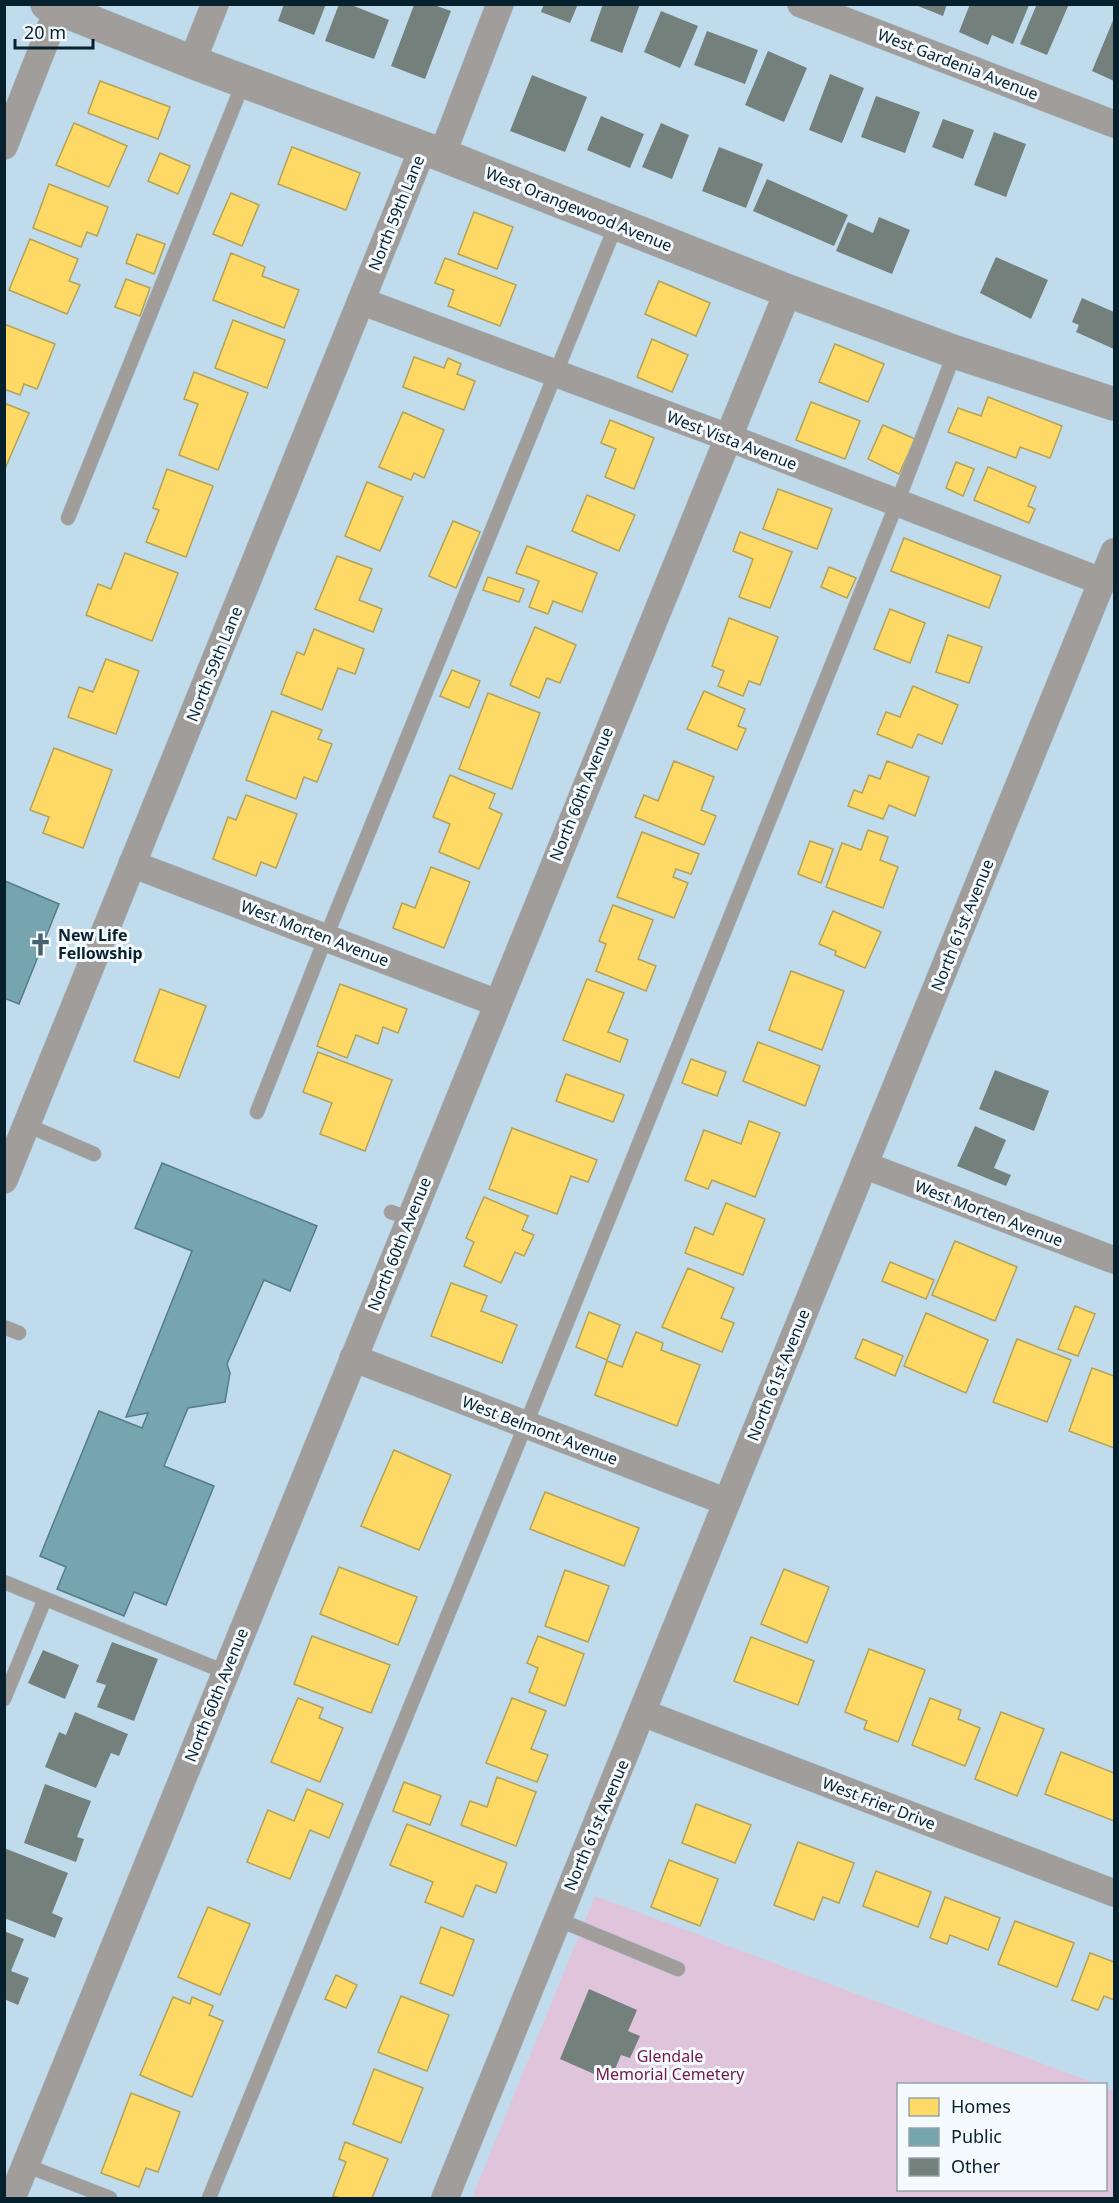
<svg xmlns="http://www.w3.org/2000/svg" width="1119" height="2203" viewBox="0 0 1119 2203" font-family="'Noto Sans',sans-serif">
<style>
.green{fill:#e0c4dc}
.homes{fill:#ffd966;stroke:#b4a255;stroke-width:1.5}
.public{fill:#76a5af;stroke:#547d88;stroke-width:1.5}
.building{fill:#73807c}
.lines{fill:none;stroke-linecap:round;stroke-linejoin:round}
.service-casing{stroke:#a2b9c6;stroke-width:15}
.minor-casing{stroke:#a2b9c6;stroke-width:28}
.tertiary-casing{stroke:#a2b9c6;stroke-width:34}
.service{stroke:#a09d9b;stroke-width:14}
.minor{stroke:#a09d9b;stroke-width:27}
.tertiary{stroke:#a09d9b;stroke-width:33}
.labels{text-anchor:middle;stroke-width:6;stroke-linejoin:round;paint-order:stroke}
.street-label{font-size:16px;fill:#06202d;stroke:#f4fafe}
.poi-label{font-size:16px;font-weight:bold;fill:#06202d;stroke:#f4fafe;text-anchor:start}
.park-label{font-size:16px;fill:#721946;stroke:#f4fafe}
</style>
<rect width="100%" height="100%" fill="#c0dbec"/>
<polygon class="green" points="595,1896 1097,2084 898,2084 898,2190 1106,2190 1106,2088 1114,2091 1114,2198 472,2198"/>
<g class="homes">
<polygon points="100,81 170,107 158,139 88,113"/>
<polygon points="74,123 127,146 109,187 56,165"/>
<polygon points="292,147 360,173 346,210 278,184"/>
<polygon points="160,153 190,166 178,194 148,181"/>
<polygon points="49,184 108,207 97,236 87,232 81,247 33,228"/>
<polygon points="231,193 259,205 242,246 213,234"/>
<polygon points="474,212 513,227 497,269 458,254"/>
<polygon points="137,234 165,244 154,274 126,263"/>
<polygon points="30,239 78,259 69,281 80,285 67,314 9,290"/>
<polygon points="231,253 265,267 262,276 299,290 284,328 213,300"/>
<polygon points="445,258 516,285 500,326 448,306 454,290 435,283"/>
<polygon points="126,279 150,288 140,316 115,307"/>
<polygon points="659,281 710,303 696,336 645,314"/>
<polygon points="233,320 285,340 267,388 215,368"/>
<polygon points="4,324 55,344 37,389 24,384 20,395 4,389"/>
<polygon points="652,339 688,355 672,392 637,377"/>
<polygon points="835,344 884,364 868,402 819,382"/>
<polygon points="414,357 444,368 448,358 461,364 457,374 475,381 464,410 403,387"/>
<polygon points="194,372 248,393 218,470 179,455 198,404 184,399"/>
<polygon points="988,397 1062,426 1050,458 1020,447 1016,458 948,432 958,408 981,416"/>
<polygon points="811,402 860,421 845,459 796,440"/>
<polygon points="4,403 29,413 4,471"/>
<polygon points="403,412 444,430 424,478 414,473 411,480 379,467"/>
<polygon points="610,420 654,438 634,489 605,477 616,449 601,443"/>
<polygon points="883,425 915,439 899,474 868,459"/>
<polygon points="956,462 974,469 963,496 946,488"/>
<polygon points="988,467 1036,487 1028,506 1035,509 1029,523 974,500"/>
<polygon points="167,469 213,486 186,557 146,542 159,510 153,508"/>
<polygon points="367,482 403,497 380,551 345,536"/>
<polygon points="778,489 832,509 817,549 763,529"/>
<polygon points="587,495 635,515 619,551 572,531"/>
<polygon points="453,521 480,532 456,588 429,576"/>
<polygon points="740,532 792,552 770,608 739,597 753,559 733,551"/>
<polygon points="904,538 1001,576 989,608 891,571"/>
<polygon points="527,546 597,573 582,612 553,601 548,614 529,607 539,581 516,573"/>
<polygon points="125,553 178,573 152,641 86,615 98,584 111,589"/>
<polygon points="337,556 372,569 359,600 382,609 373,632 315,609"/>
<polygon points="829,567 856,578 847,598 821,587"/>
<polygon points="488,577 524,589 519,602 483,590"/>
<polygon points="890,609 925,623 910,663 874,649"/>
<polygon points="729,618 778,637 760,685 749,681 743,696 718,686 724,671 712,666"/>
<polygon points="535,627 576,645 560,683 547,678 539,698 510,685"/>
<polygon points="314,629 364,649 355,674 338,668 322,710 281,694 297,652 304,655"/>
<polygon points="948,635 982,647 969,683 936,672"/>
<polygon points="106,659 139,671 116,734 68,717 79,687 93,692"/>
<polygon points="452,670 480,681 469,708 440,696"/>
<polygon points="913,686 958,705 942,744 918,734 912,748 877,734 886,712 900,717"/>
<polygon points="704,691 745,709 738,726 746,729 737,750 687,729"/>
<polygon points="488,693 540,713 512,789 459,769"/>
<polygon points="272,711 322,730 318,739 332,744 317,782 304,777 296,799 246,780"/>
<polygon points="54,748 112,770 83,848 43,833 49,817 30,810"/>
<polygon points="674,761 714,777 701,810 716,816 704,845 635,817 644,795 658,801"/>
<polygon points="887,761 929,777 915,816 889,805 883,819 848,806 854,790 862,793 869,775 880,779"/>
<polygon points="450,775 495,794 489,808 502,814 479,869 439,852 450,824 433,817"/>
<polygon points="246,795 297,814 276,868 261,862 256,876 213,859 228,817 236,820"/>
<polygon points="868,830 888,837 880,860 898,867 883,908 826,887 842,843 861,850"/>
<polygon points="642,832 699,854 691,874 676,869 673,877 688,883 674,918 617,897"/>
<polygon points="810,841 833,849 821,883 798,874"/>
<polygon points="431,867 470,882 444,948 393,928 402,903 415,908"/>
<polygon points="613,905 653,920 638,959 656,966 646,991 596,971 606,944 599,941"/>
<polygon points="833,911 881,932 865,968 835,955 836,951 819,944"/>
<polygon points="791,971 844,991 822,1050 769,1030"/>
<polygon points="587,979 624,993 608,1032 628,1040 620,1062 563,1040"/>
<polygon points="340,984 407,1009 398,1033 383,1027 378,1044 356,1035 347,1058 317,1046"/>
<polygon points="160,989 206,1006 179,1078 134,1061"/>
<polygon points="758,1042 820,1066 805,1106 743,1081"/>
<polygon points="318,1052 392,1080 365,1151 320,1134 332,1103 303,1092"/>
<polygon points="691,1059 726,1072 717,1096 682,1083"/>
<polygon points="566,1074 624,1095 613,1122 556,1101"/>
<polygon points="749,1121 780,1133 755,1197 712,1180 708,1189 685,1180 704,1130 741,1144"/>
<polygon points="512,1128 597,1160 588,1182 571,1176 557,1214 489,1189"/>
<polygon points="484,1197 528,1216 522,1230 534,1235 524,1256 515,1252 501,1283 464,1266 474,1242 466,1238"/>
<polygon points="726,1203 765,1219 743,1275 685,1253 695,1227 713,1235"/>
<polygon points="955,1241 1017,1267 995,1321 932,1295"/>
<polygon points="890,1262 934,1280 926,1299 882,1281"/>
<polygon points="688,1268 734,1288 721,1318 734,1323 722,1352 662,1327"/>
<polygon points="451,1283 487,1296 481,1311 517,1325 502,1363 431,1336"/>
<polygon points="1075,1306 1095,1314 1078,1356 1058,1349"/>
<polygon points="589,1312 620,1325 607,1360 576,1347"/>
<polygon points="926,1313 988,1340 966,1393 904,1366"/>
<polygon points="636,1332 663,1343 661,1350 700,1365 677,1426 595,1395 607,1361 622,1367"/>
<polygon points="863,1339 903,1356 895,1376 855,1358"/>
<polygon points="1017,1339 1071,1360 1047,1422 993,1402"/>
<polygon points="1092,1368 1114,1376 1114,1448 1069,1431"/>
<polygon points="394,1450 451,1475 419,1550 361,1526"/>
<polygon points="545,1492 639,1528 624,1566 530,1529"/>
<polygon points="339,1567 417,1597 398,1645 320,1614"/>
<polygon points="784,1569 829,1587 807,1643 761,1624"/>
<polygon points="565,1570 609,1586 588,1642 545,1626"/>
<polygon points="312,1636 390,1665 371,1713 294,1684"/>
<polygon points="538,1636 584,1654 565,1706 529,1692 538,1668 527,1663"/>
<polygon points="751,1637 814,1661 798,1705 734,1681"/>
<polygon points="869,1649 925,1670 898,1742 864,1729 867,1721 845,1712"/>
<polygon points="298,1698 323,1708 319,1718 343,1728 320,1782 271,1762"/>
<polygon points="512,1698 546,1711 531,1749 548,1755 537,1782 486,1763"/>
<polygon points="930,1698 961,1710 958,1719 980,1728 965,1766 912,1745"/>
<polygon points="1001,1712 1044,1729 1017,1796 975,1779"/>
<polygon points="1061,1752 1114,1773 1114,1821 1045,1794"/>
<polygon points="497,1777 536,1792 516,1846 461,1825 470,1801 487,1807"/>
<polygon points="404,1782 441,1796 430,1825 393,1811"/>
<polygon points="307,1789 343,1804 329,1838 310,1830 290,1879 247,1862 268,1810 294,1821"/>
<polygon points="696,1804 751,1825 735,1863 682,1843"/>
<polygon points="407,1824 507,1863 496,1893 476,1885 463,1917 425,1902 433,1882 390,1865"/>
<polygon points="798,1842 854,1863 839,1903 823,1897 814,1920 774,1905"/>
<polygon points="669,1860 718,1879 700,1926 651,1907"/>
<polygon points="876,1871 931,1892 918,1927 863,1906"/>
<polygon points="945,1897 1000,1918 988,1950 950,1935 947,1944 930,1938"/>
<polygon points="208,1907 250,1924 220,1995 178,1977"/>
<polygon points="1015,1921 1074,1943 1057,1987 998,1964"/>
<polygon points="441,1927 474,1940 453,1996 420,1983"/>
<polygon points="1090,1953 1114,1962 1114,2000 1104,1996 1098,2010 1072,2000"/>
<polygon points="336,1975 357,1985 346,2008 325,1999"/>
<polygon points="401,1996 449,2015 427,2071 378,2052"/>
<polygon points="173,1997 190,2004 192,1997 213,2006 209,2015 223,2021 192,2097 140,2075"/>
<polygon points="374,2069 423,2088 401,2143 353,2124"/>
<polygon points="131,2093 180,2112 158,2172 146,2168 139,2187 101,2173"/>
<polygon points="345,2142 388,2159 372,2198 340,2198 333,2196 346,2162 339,2159"/>
</g>
<g class="public">
<polygon points="5,881 59,904 19,1004 4,998"/>
<polygon points="162,1163 317,1226 290,1291 264,1280 227,1364 230,1373 225,1402 188,1408 164,1466 214,1486 166,1605 134,1592 124,1616 57,1589 66,1567 40,1556 99,1411 142,1428 148,1413 126,1417 192,1251 135,1228"/>
</g>
<g class="building">
<polygon points="284,4 326,4 314,35 278,21"/>
<polygon points="339,4 349,4 389,20 374,59 325,41"/>
<polygon points="544,4 578,4 570,23 541,12"/>
<polygon points="603,4 640,4 622,53 590,41"/>
<polygon points="913,4 947,4 943,16"/>
<polygon points="970,4 983,5 1029,5 1013,44 992,35 988,45 959,32"/>
<polygon points="1037,4 1069,4 1047,55 1020,44"/>
<polygon points="414,5 434,5 451,11 425,79 391,66"/>
<polygon points="661,11 698,26 680,68 644,52"/>
<polygon points="1114,18 1114,81 1092,71"/>
<polygon points="707,31 758,50 745,84 694,65"/>
<polygon points="768,51 807,68 784,122 745,105"/>
<polygon points="830,74 864,88 842,143 809,130"/>
<polygon points="532,75 587,97 565,152 510,131"/>
<polygon points="876,96 920,112 905,153 861,137"/>
<polygon points="601,116 644,134 630,168 587,150"/>
<polygon points="943,119 974,130 963,159 932,147"/>
<polygon points="661,123 689,135 672,179 642,167"/>
<polygon points="994,132 1026,144 1006,197 974,185"/>
<polygon points="719,147 763,164 746,208 702,191"/>
<polygon points="767,179 848,215 834,246 753,211"/>
<polygon points="879,217 910,230 892,274 836,251 848,222 873,233"/>
<polygon points="996,257 1048,280 1031,319 980,293"/>
<polygon points="1082,298 1114,312 1114,349 1076,332 1079,325 1072,322"/>
<polygon points="995,1070 1049,1091 1034,1131 979,1109"/>
<polygon points="975,1126 1006,1140 994,1168 1011,1175 1006,1186 957,1166"/>
<polygon points="112,1642 158,1659 134,1721 97,1707 106,1685 96,1682"/>
<polygon points="43,1650 79,1665 65,1699 28,1683"/>
<polygon points="75,1712 128,1734 119,1756 111,1753 96,1788 45,1767 59,1732 66,1735"/>
<polygon points="45,1784 91,1801 77,1837 84,1839 76,1862 24,1843"/>
<polygon points="4,1848 68,1873 52,1913 63,1918 55,1938 4,1918"/>
<polygon points="4,1931 24,1939 11,1971 29,1978 18,2005 4,1999"/>
<polygon points="589,1989 637,2010 628,2031 640,2036 630,2058 621,2055 610,2081 560,2059"/>
</g>
<g class="lines">
<defs>
<g id="service">
<polyline points="68,518 244,81"/>
<polyline points="257,1112 326,937 616,225"/>
<polyline points="27,1125 94,1154"/>
<polyline points="391,1212 409,1218"/>
<polyline points="4,1327 19,1333"/>
<polyline points="4,1582 225,1672"/>
<polyline points="4,1699 45,1599"/>
<polyline points="557,1919 678,1969"/>
<polyline points="25,2165 110,2198"/>
<polyline points="209,2198 526,1424 897,503 955,352"/>
</g>
<g id="minor">
<polyline points="801,4 1114,124"/>
<polyline points="192,62 215,4"/>
<polyline points="4,146 58,9"/>
<polyline points="442,155 500,4"/>
<polyline points="361,301 727,437 1103,582"/>
<polyline points="132,864 497,1003"/>
<polyline points="864,1165 1114,1260"/>
<polyline points="4,1180 423,148"/>
<polyline points="353,1358 727,1502"/>
<polyline points="643,1713 1114,1893"/>
<polyline points="12,2198 788,291"/>
<polyline points="445,2198 778,1376 1114,552"/>
</g>
<polyline id="tertiary" points="47,4 192,62 442,155 788,291 955,352 1114,404"/>
</defs>
<use href="#service" class="service-casing"/>
<use href="#minor" class="minor-casing"/>
<use href="#tertiary" class="tertiary-casing"/>
<use href="#service" class="service"/>
<use href="#minor" class="minor"/>
<use href="#tertiary" class="tertiary"/>
</g>
<defs>
<symbol id="church-bare" viewBox="-9 -9 18 18"><path d="M-1.2-6h2.4v3.5h3.3v2.4h-3.3V6h-2.4V-.1h-3.3v-2.4h3.3Z" fill="#476170" stroke="#f4fafe" stroke-width="2.5" paint-order="stroke"/></symbol>
</defs>
<g fill-rule="evenodd">
<use href="#church-bare" x="24" y="928" width="33" height="33"/>
</g>
<g class="labels">
<g class="street-label">
<text transform="translate(958 64) rotate(21)" y="6">West Gardenia Avenue</text>
<text transform="translate(579 209) rotate(22)" y="6">West Orangewood Avenue</text>
<text transform="translate(396 213) rotate(-68)" y="6">North 59th Lane</text>
<text transform="translate(732 440) rotate(21)" y="6">West Vista Avenue</text>
<text transform="translate(214 664) rotate(-68)" y="6">North 59th Lane</text>
<text transform="translate(581 794) rotate(-68)" y="6">North 60th Avenue</text>
<text transform="translate(962 925) rotate(-68)" y="6">North 61st Avenue</text>
<text transform="translate(315 933) rotate(21)" y="6">West Morten Avenue</text>
<text transform="translate(989 1213) rotate(21)" y="6">West Morten Avenue</text>
<text transform="translate(399 1244) rotate(-68)" y="6">North 60th Avenue</text>
<text transform="translate(778 1375) rotate(-68)" y="6">North 61st Avenue</text>
<text transform="translate(540 1430) rotate(21)" y="6">West Belmont Avenue</text>
<text transform="translate(216 1695) rotate(-68)" y="6">North 60th Avenue</text>
<text transform="translate(879 1803) rotate(21)" y="6">West Frier Drive</text>
<text transform="translate(596 1825) rotate(-67)" y="6">North 61st Avenue</text>
</g>
<g class="poi-label">
<text x="58" y="941">New Life<tspan x="58" dy="18">Fellowship</tspan></text>
</g>
<g class="park-label">
<text x="670" y="2062">Glendale<tspan x="670" dy="18">Memorial Cemetery</tspan></text>
</g>
</g>
<rect width="1119" height="2203" fill="none" stroke="#06202d" stroke-width="12"/>
<rect x="897" y="2083" width="210" height="108" fill="#f4fafe" stroke="#95a3aa" stroke-width="1.5"/>
<rect x="909" y="2098" width="30" height="18" fill="#ffd966" stroke="#95a3aa" stroke-width="1.5"/>
<text x="951" y="2113" font-size="18" fill="#06202d">Homes</text>
<rect x="909" y="2128" width="30" height="18" fill="#76a5af" stroke="#95a3aa" stroke-width="1.5"/>
<text x="951" y="2143" font-size="18" fill="#06202d">Public</text>
<rect x="909" y="2158" width="30" height="18" fill="#73807c" stroke="#95a3aa" stroke-width="1.5"/>
<text x="951" y="2173" font-size="18" fill="#06202d">Other</text>
<path d="M15 39v9h78v-9" fill="none" stroke="#06202d" stroke-width="3"/>
<text x="24" y="39" font-size="18" fill="#06202d" stroke="#f4fafe" stroke-width="4.5" paint-order="stroke">20 m</text>
</svg>
